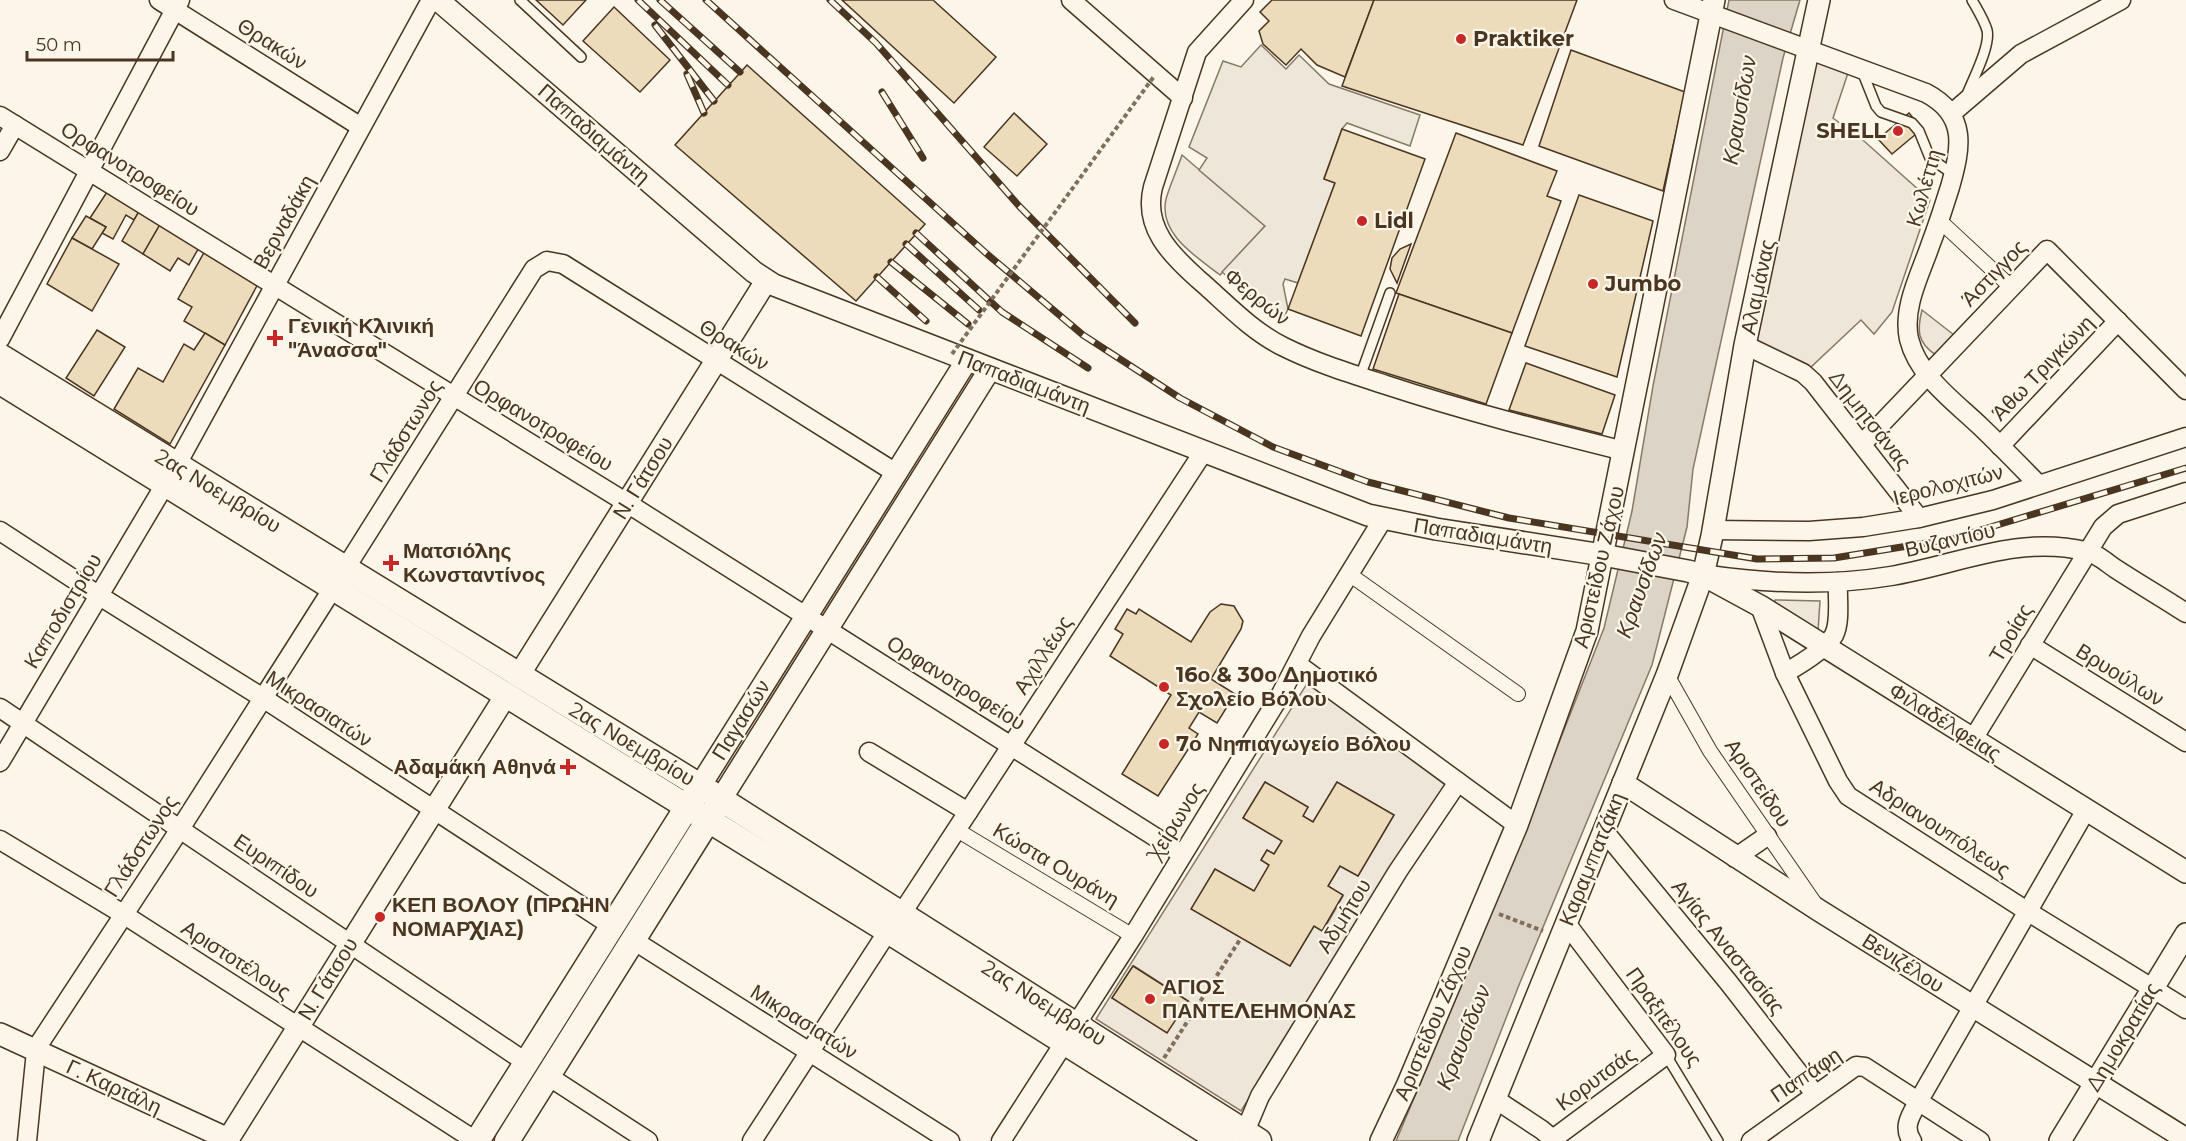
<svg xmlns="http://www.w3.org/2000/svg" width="2186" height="1141" viewBox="0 0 2186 1141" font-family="Montserrat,sans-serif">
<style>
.green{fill:#ede6d9;stroke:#887966;stroke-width:1.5;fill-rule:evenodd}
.parking{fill:#ede7d9;stroke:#887966;stroke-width:1.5}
.water{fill:#dcd4c6;stroke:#887966;stroke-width:1.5}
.building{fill:#ecdcbc;stroke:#4a3520;stroke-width:1.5}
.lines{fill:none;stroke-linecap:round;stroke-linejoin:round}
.service-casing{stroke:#4a3520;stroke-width:12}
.pedestrian-casing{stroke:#4a3520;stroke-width:16}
.minor-casing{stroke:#4a3520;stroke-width:21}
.tertiary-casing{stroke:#4a3520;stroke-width:24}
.secondary-casing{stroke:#4a3520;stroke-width:27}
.path{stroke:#7f6f5c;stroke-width:4;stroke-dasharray:4.5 3;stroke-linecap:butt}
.service{stroke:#fbf6e9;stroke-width:9}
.pedestrian{stroke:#fbf6e9;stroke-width:14}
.minor{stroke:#fbf6e9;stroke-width:18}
.tertiary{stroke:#fbf6e9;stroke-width:21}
.secondary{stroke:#fbf6e9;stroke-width:24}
.rail-casing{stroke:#4a3520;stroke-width:7}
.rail{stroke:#fbf6e9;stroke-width:4.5;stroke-dasharray:14;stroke-linecap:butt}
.path-bridge{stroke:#7f6f5c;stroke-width:4;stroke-dasharray:4.5 3;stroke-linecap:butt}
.poi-dot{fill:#c62828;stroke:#fbf6e9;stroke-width:2}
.labels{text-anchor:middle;stroke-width:4.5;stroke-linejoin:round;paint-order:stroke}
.poi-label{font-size:21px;font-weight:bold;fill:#4a3520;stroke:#fbf6e9;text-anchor:start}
.street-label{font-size:21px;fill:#4a3520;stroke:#fbf6e9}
.water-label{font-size:22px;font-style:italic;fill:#4a3520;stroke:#fbf6e9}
</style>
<rect width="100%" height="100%" fill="#fbf6e9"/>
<g class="green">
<polygon points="1816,60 1848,73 1833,118 1864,141 1930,200 1892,312 1874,334 1861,320 1811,367 1757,341"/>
<path d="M1182 155 1265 226 1220 275C1197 257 1158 234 1166 199 1170 185 1177 170 1182 155Z"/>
<path d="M1922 310 1954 335 1936 355C1917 343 1917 330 1922 310Z"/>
<polygon points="1775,600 1820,601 1818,631 1774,605"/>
<path d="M1308 682 1448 787 1397 860 1241 1111 1096 1019ZM1265 782 1308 807 1303 816 1313 822 1337 782 1394 815 1358 876 1340 866 1328 886 1343 896 1323 931 1314 926 1290 966 1192 909 1215 869 1254 891 1269 865 1261 860 1267 850 1274 854 1282 841 1243 818ZM1133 966H1134L1188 1001 1112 998Z"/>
</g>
<polygon class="parking" points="1261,45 1286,69 1299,55 1329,84 1420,115 1410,146 1347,123 1342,129 1324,178 1335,183 1298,283 1285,279 1283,284 1288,309 1282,322 1222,272 1265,226 1199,170 1207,158 1189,147 1223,61 1241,67"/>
<polygon class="water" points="1729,0 1800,0 1783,58 1693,469 1687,527 1652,665 1519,985 1458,1141 1396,1141 1500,893 1604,628 1632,511 1653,386"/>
<g class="building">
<polygon points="536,0 586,0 563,25"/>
<polygon points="842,0 933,0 996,57 954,103"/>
<polygon points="1272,0 1374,0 1345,77 1317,65 1301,49 1286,65 1263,44 1259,31 1269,21 1260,12"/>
<polygon points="1374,0 1577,0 1523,145 1342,86"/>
<polygon points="614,7 670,60 640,92 583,41"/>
<polygon points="1571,50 1685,92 1663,191 1539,146"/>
<polygon points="747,65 925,224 856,301 675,145"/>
<polygon points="1014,113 1047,144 1017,176 984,147"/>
<polygon points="1909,113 1922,129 1892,154 1878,139"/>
<polygon points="1342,129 1425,159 1361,336 1288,309 1335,183 1324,179"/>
<polygon points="1456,133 1557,171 1547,196 1561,201 1512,333 1396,293"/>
<polygon points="109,189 141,208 134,220 126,215 113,239 102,233 106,227 90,218"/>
<polygon points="1579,195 1653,221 1617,377 1525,346"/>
<polygon points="141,208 162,221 143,254 122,241"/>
<polygon points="86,216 106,227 92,249 72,238"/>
<polygon points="162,221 201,244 189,265 178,258 170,271 143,254"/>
<polygon points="72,238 119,264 92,311 47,284"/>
<polygon points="1411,244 1397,283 1390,269 1392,258 1400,249"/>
<polygon points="206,249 259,282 225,345 184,321 192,307 178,299"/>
<polygon points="1399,294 1512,333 1486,404 1373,369"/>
<polygon points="97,330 125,347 94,396 66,378"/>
<polygon points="205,333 225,345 170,444 114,409 138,368 163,382 184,344 194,350"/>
<polygon points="1526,363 1615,395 1602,434 1509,410"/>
<polygon points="1221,604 1234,606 1243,621 1241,629 1211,679 1235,694 1217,723 1199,712 1189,728 1198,734 1158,796 1122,774 1171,695 1110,656 1123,634 1115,629 1127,609 1136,614 1139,609 1191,642 1210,612"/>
<polygon points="1265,782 1308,807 1303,816 1313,822 1337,782 1394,815 1358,876 1340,866 1328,886 1343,895 1322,931 1314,926 1290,966 1191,909 1215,869 1254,891 1269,865 1261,860 1267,850 1274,854 1282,841 1243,818"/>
<polygon points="1133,966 1188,1001 1167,1033 1112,998"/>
</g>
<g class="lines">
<defs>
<g id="service">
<polyline points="520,0 581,57"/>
<polyline points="1862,71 1876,106 1881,112 1912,123 1919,131 1930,158 1953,174"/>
<path d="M1966 97C1972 81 1991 46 1987 30 1984 20 1977 9 1972 0"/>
<polyline points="1360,377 1390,293"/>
<polyline points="1666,1055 1718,1141"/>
</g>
<g id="pedestrian">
<polyline points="1940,221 2011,287"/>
<polyline points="1349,574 1518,694"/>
<polyline points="1667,675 1710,751 1814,902"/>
<polyline points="957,830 1133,936"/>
</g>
<g id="minor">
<polyline points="159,0 361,127"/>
<polyline points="1071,0 1183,98"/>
<path d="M1244 0 1197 52 1153 187C1143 227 1170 254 1198 279 1225 302 1251 331 1284 347 1316 363 1352 374 1386 385 1465 411 1544 431 1624 451"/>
<path d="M1674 0 1926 93C1968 115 1961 148 1950 187 1944 206 1938 225 1931 243 1921 273 1902 307 1909 339 1918 376 1955 402 1980 426 2000 445 2019 465 2038 484"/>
<polyline points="1951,114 2021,54 2121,0"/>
<polyline points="0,116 627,503 1182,854"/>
<polyline points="0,151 15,125"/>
<polyline points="0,339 180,0"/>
<polyline points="1745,345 1803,373 1813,382 1919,518"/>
<polyline points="1862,444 2047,250 2186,390"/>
<polyline points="2000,446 2118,321"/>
<polyline points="1713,530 1809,531 1863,527 1919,518 1993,500 2186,437"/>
<polyline points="0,531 98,595 263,698 612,926"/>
<polyline points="345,569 534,269 547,261 563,264 896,473"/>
<path d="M1709 575C1770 584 1830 586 1891 576 1956 565 2018 535 2085 551 2096 553 2107 563 2116 569 2139 584 2163 598 2186 613"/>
<polyline points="1760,606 1785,673 1838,781 1848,796 2027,911 2186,1009"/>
<polyline points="2030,645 2186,742"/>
<polyline points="1297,664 1517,825"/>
<path d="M1785 673C1799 665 1826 649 1834 635 1841 621 1837 598 1838 582"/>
<polyline points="0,708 527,1063"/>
<polyline points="1973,739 2103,527 2118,514 2186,492"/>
<polyline points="869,752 968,812"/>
<polyline points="0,762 176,466 431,0"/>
<polyline points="1604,831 1729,983 1815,1094"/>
<polyline points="0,840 123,914 476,1141"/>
<polyline points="1735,858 1767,836"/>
<polyline points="902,913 1204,451"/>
<polyline points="633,940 950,1141"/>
<polyline points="548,1076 648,1141"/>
<polyline points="1495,1099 1542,1130 1555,1141"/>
<polyline points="1553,1139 1666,1055 1566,923"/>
<polyline points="27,1141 36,1051 39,1044 180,829 333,588"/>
<polyline points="752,1141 888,931"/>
<polyline points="1001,1141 1133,936 1281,694 1311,636 1383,519"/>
<polyline points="1241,1141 1260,1096 1398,871 1458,782"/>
<polyline points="1751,1141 1856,1066 1865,1067 1980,1141"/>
<path d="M1912 1141C1902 1127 1911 1115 1918 1102L2086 810"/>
</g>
<g id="tertiary">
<polyline points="438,0 754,272 774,285 1368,515 1436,529 1603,555 1688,571 1703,575 1760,606 2186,872"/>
<polyline points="519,675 766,281"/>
<polyline points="1623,783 1820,911 2186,1139"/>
<polyline points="700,786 967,360"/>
<polyline points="721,799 990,369"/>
<polyline points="0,1034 228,1139"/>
<polyline points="227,1141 506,695"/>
<polyline points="1381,1141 1407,1086 1517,825 1587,631 1714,0"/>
<polyline points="1478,1141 1667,675 1703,575 1712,536 1745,345 1819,0"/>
<polyline points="2060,1141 2186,934"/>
</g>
<g id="secondary">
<polyline points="0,356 700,786 1259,1141"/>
<polyline points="0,382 888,931 1221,1141"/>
<polyline points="477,1141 696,793"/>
<polyline points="507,1141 717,806"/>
</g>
</defs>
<use href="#service" class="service-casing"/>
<use href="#pedestrian" class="pedestrian-casing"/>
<use href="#minor" class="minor-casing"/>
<use href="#tertiary" class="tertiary-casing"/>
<use href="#secondary" class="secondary-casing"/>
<g class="path">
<polyline points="1499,914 1543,931"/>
<polyline points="1164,1058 1241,938"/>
</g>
<use href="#service" class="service"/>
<use href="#pedestrian" class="pedestrian"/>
<use href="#minor" class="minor"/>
<use href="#tertiary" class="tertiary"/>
<use href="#secondary" class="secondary"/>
<defs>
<g id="rail">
<polyline points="638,0 728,85"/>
<polyline points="660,0 740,72"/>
<polyline points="706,0 987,254 1083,335 1180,398 1273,447 1368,482 1509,518 1757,559 1834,558 1951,539 2186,468"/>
<polyline points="830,0 876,43 1019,206 1135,323"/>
<polyline points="655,25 714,101"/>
<polyline points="687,74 704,113"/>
<polyline points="882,92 923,158"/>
<polyline points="916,233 1002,312 1088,368"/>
<polyline points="906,244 979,310"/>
<polyline points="891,262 968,324"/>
<polyline points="877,277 926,321"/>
</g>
</defs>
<use href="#rail" class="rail-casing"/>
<use href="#rail" class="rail"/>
<polyline class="path-bridge" points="952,354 1155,75"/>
</g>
<g class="poi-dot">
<circle cx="1461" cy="39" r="6"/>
<circle cx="1898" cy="131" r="6"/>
<circle cx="1362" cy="221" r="6"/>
<circle cx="1593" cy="284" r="6"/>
<path d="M272 329h6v6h6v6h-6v6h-6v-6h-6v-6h6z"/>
<path d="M388 554h6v6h6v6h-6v6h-6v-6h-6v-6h6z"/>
<circle cx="1164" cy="687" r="6"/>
<circle cx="1164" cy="744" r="6"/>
<path d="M565 758h6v6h6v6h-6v6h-6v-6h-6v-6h6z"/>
<circle cx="380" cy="917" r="6"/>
<circle cx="1150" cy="999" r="6"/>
</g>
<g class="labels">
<g class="poi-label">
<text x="1473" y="46">Praktiker</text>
<text x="1886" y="138" text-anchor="end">SHELL</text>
<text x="1374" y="228">Lidl</text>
<text x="1605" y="291">Jumbo</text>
<text x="288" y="333">Γενική Κλινική<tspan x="288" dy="24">"Άνασσα"</tspan></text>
<text x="403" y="558">Ματσιόλης<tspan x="403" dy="24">Κωνσταντίνος</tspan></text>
<text x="1176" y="682">16ο &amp; 30ο Δημοτικό<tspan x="1176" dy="24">Σχολείο Βόλου</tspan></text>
<text x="1176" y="751">7ο Νηπιαγωγείο Βόλου</text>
<text x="556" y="774" text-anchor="end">Αδαμάκη Αθηνά</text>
<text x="392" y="912">ΚΕΠ ΒΟΛΟΥ (ΠΡΩΗΝ<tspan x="392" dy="24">ΝΟΜΑΡΧΙΑΣ)</tspan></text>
<text x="1162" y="994">ΑΓΙΟΣ<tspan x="1162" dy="24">ΠΑΝΤΕΛΕΗΜΟΝΑΣ</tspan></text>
</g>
<g class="street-label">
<text transform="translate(272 44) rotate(32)" y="7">Θρακών</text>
<text transform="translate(594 134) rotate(41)" y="7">Παπαδιαμάντη</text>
<text transform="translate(130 169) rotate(32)" y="7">Ορφανοτροφείου</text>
<text transform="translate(1924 188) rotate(-74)" y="7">Κωλέττη</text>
<text transform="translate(284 222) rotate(-61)" y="7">Βερναδάκη</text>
<text transform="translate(1994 273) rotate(-46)" y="7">Άστιγγος</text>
<text transform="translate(1758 287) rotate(-78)" y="7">Αλαμάνας</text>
<text transform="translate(1257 297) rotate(39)" y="7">Φερρών</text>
<text transform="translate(734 345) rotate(32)" y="7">Θρακών</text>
<text transform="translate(2043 368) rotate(-46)" y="7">Άθω Τριγκώνη</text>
<text transform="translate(1024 382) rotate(21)" y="7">Παπαδιαμάντη</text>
<text transform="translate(1870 420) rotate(52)" y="7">Δημητσάνας</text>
<text transform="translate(543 425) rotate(31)" y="7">Ορφανοτροφείου</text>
<text transform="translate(406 431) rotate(-58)" y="7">Γλάδστωνος</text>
<text transform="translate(643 478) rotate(-58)" y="7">Ν. Γάτσου</text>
<text transform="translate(1948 485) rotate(-14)" y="7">Ιερολοχιτών</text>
<text transform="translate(218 491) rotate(31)" y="7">2ας Νοεμβρίου</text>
<text transform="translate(1483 536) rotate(9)" y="7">Παπαδιαμάντη</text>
<text transform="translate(1950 540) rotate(-13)" y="7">Βυζαντίου</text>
<text transform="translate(1599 567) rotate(-77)" y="7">Αριστείδου Ζάχου</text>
<text transform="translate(63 611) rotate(-59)" y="7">Καποδιστρίου</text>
<text transform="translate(2011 633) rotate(-59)" y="7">Τροίας</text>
<text transform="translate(1043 655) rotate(-57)" y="7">Αχιλλέως</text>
<text transform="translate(2120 675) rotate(32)" y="7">Βρυούλων</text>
<text transform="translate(956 683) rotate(32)" y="7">Ορφανοτροφείου</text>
<text transform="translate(319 709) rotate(33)" y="7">Μικρασιατών</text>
<text transform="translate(741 720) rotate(-58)" y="7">Παγασών</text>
<text transform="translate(1945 722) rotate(32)" y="7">Φιλαδέλφειας</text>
<text transform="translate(632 744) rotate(31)" y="7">2ας Νοεμβρίου</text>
<text transform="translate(1758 783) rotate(56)" y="7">Αριστείδου</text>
<text transform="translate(1176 821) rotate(-58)" y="7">Χείρωνος</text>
<text transform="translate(1940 828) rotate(33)" y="7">Αδριανουπόλεως</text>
<text transform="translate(141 846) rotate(-57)" y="7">Γλάδστωνος</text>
<text transform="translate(1592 859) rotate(-68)" y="7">Καραμπατζάκη</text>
<text transform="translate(1056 865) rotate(31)" y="7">Κώστα Ουράνη</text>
<text transform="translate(276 866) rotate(34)" y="7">Ευριπίδου</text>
<text transform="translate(1344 916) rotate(-58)" y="7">Αδμήτου</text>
<text transform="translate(1728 947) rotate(51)" y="7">Αγίας Αναστασίας</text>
<text transform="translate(236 960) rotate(33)" y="7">Αριστοτέλους</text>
<text transform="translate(1903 963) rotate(32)" y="7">Βενιζέλου</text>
<text transform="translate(328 979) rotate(-58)" y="7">Ν. Γάτσου</text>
<text transform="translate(1044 1003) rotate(32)" y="7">2ας Νοεμβρίου</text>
<text transform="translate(1664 1017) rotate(55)" y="7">Πραξιτέλους</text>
<text transform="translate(804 1022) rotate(32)" y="7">Μικρασιατών</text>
<text transform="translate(1433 1023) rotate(-67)" y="7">Αριστείδου Ζάχου</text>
<text transform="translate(2123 1037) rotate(-59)" y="7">Δημοκρατίας</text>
<text transform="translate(1806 1075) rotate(-34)" y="7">Παπάφη</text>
<text transform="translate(1596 1079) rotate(-36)" y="7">Κορυτσάς</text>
<text transform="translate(114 1087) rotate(25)" y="7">Γ. Καρτάλη</text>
</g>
<g class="water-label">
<text transform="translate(1739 110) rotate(-80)" y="8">Κραυσίδων</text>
<text transform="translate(1641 585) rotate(-70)" y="8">Κραυσίδων</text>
<text transform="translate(1463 1037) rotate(-68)" y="8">Κραυσίδων</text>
</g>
</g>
<path d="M27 51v9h146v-9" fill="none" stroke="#4a3520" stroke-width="3"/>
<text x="36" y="51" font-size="18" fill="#4a3520" stroke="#fbf6e9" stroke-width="4.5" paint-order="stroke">50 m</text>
</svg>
